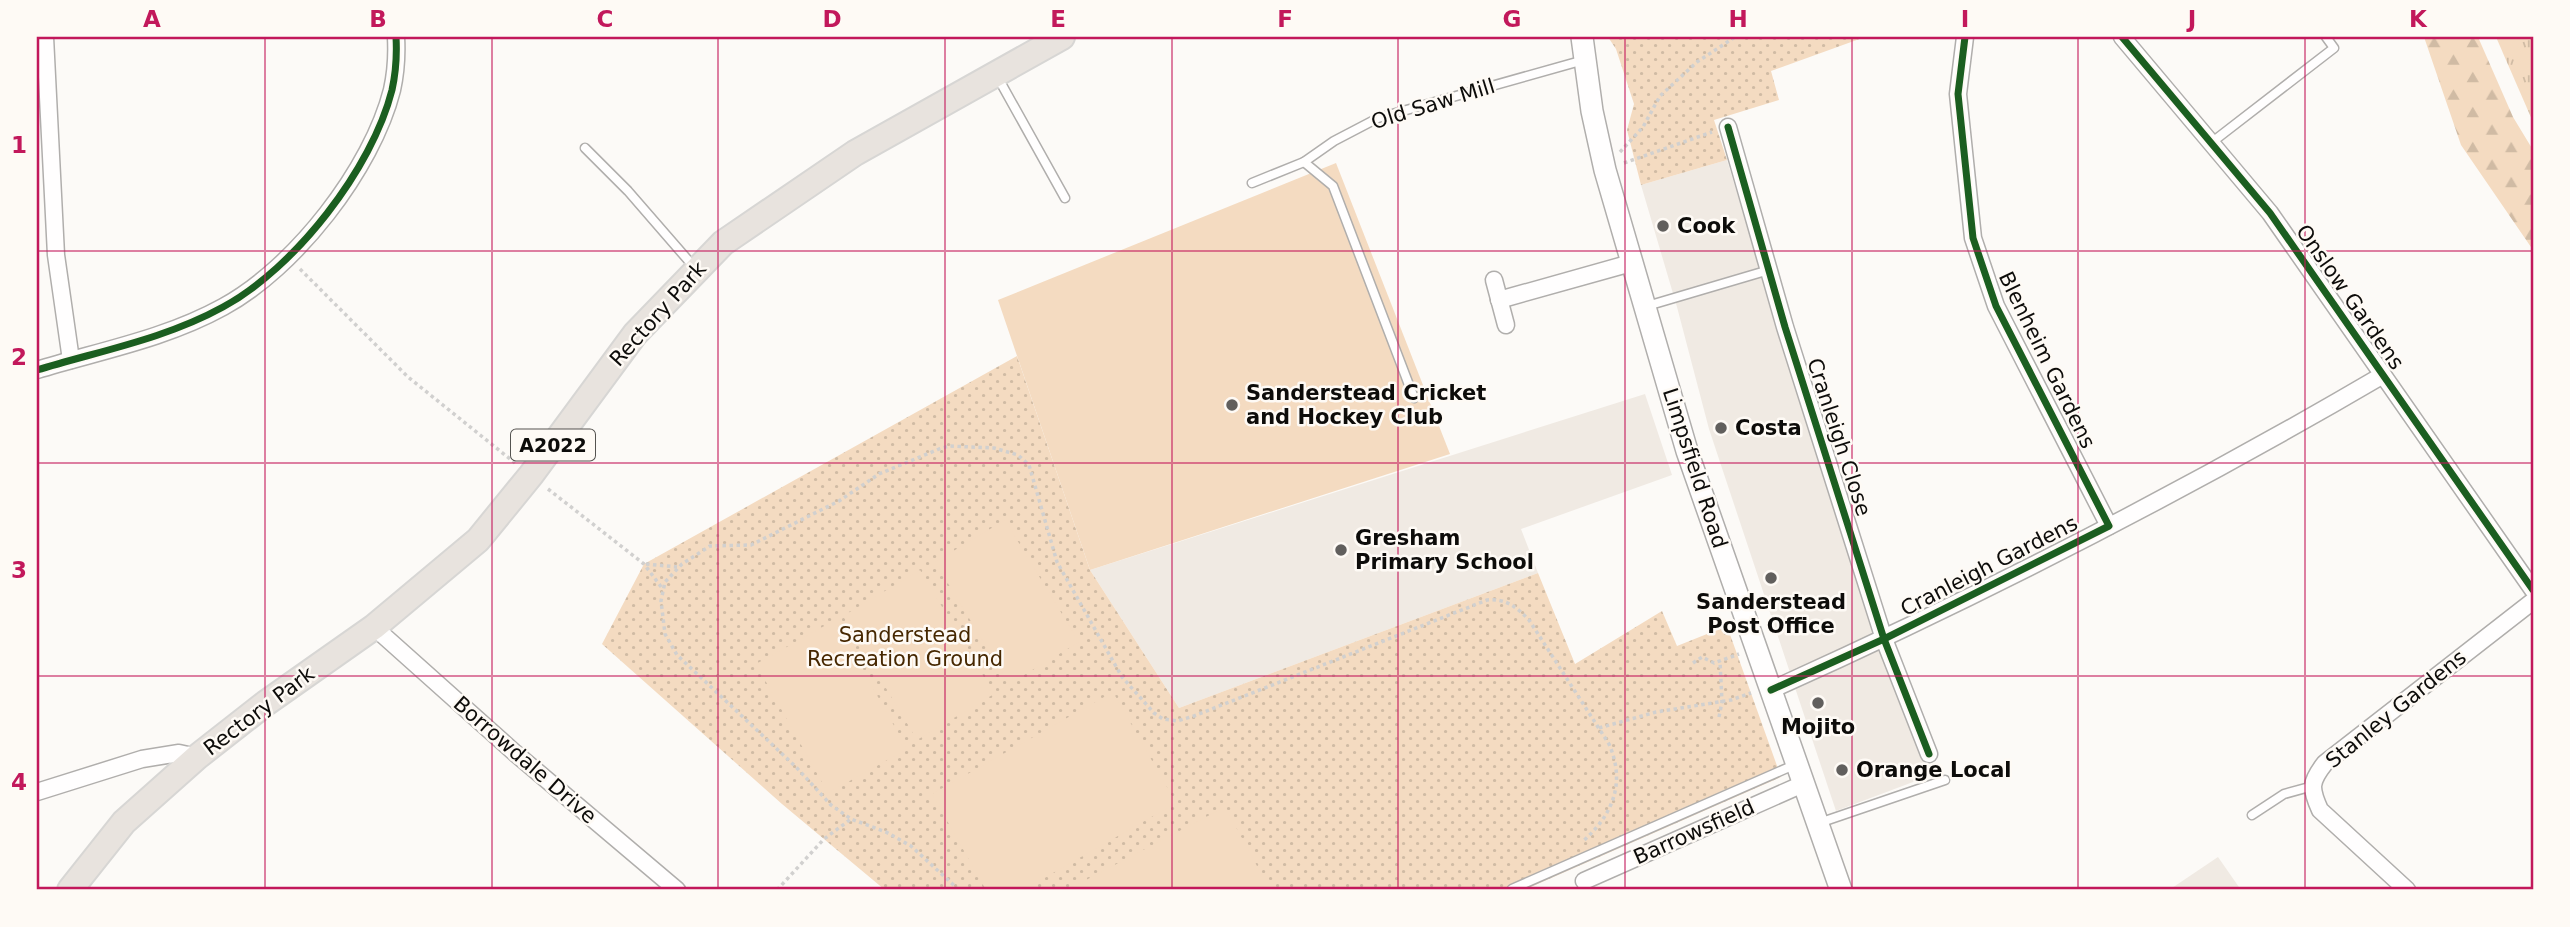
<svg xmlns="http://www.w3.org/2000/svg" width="2570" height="927" viewBox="0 0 2570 927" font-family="'DejaVu Sans',sans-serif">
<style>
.built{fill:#f0eae3}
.grass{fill:url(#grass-tufts)}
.forest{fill:url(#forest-firs)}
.park{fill:url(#park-dots)}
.garden{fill:#f4dbc1}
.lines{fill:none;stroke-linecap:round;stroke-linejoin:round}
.service-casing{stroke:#b0aeac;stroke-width:11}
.minor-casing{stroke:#b0aeac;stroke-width:19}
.secondary-casing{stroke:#b0aeac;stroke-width:24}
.primary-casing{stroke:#d7d6d4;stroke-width:28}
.path{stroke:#d1d0cf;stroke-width:3.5;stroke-dasharray:3.5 3.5;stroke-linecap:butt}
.service{stroke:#fffefe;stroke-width:8}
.minor{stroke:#fffefe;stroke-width:16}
.secondary{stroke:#fffefe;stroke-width:21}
.primary{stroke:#e8e3de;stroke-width:24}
.cycleway-casing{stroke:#fefaf5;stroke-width:11}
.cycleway{stroke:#1b5e20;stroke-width:7}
.grid{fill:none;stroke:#c2185b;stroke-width:2;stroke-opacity:0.55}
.poi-dot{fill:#615f5d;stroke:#fefaf5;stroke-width:2.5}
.labels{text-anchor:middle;stroke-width:5;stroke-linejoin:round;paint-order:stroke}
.shield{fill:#fefaf5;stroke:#555350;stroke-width:2}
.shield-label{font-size:19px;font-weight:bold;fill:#0d0c0a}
.street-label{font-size:21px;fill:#0d0c0a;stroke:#fefaf5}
.poi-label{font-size:21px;font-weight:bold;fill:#0d0c0a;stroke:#fefaf5;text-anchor:start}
.park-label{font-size:21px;fill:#462700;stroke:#fefaf5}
.neatline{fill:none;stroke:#c2185b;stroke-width:2.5}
.grid-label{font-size:23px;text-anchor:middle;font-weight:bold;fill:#c2185b}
</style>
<defs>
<pattern id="grass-tufts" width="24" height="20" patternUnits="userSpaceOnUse" patternTransform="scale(1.75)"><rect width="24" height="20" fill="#f4dbc1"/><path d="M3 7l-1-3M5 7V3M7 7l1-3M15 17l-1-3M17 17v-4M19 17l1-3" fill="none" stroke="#d0bba4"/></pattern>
<pattern id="forest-firs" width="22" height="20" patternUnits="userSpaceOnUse" patternTransform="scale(1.75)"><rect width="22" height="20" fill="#f4dbc1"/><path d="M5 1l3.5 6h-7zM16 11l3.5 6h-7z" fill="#d0bba4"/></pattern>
<pattern id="park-dots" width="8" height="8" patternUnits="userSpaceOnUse" patternTransform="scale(1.75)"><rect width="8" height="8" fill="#f4dbc1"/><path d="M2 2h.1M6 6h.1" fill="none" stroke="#d0bba4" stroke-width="1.8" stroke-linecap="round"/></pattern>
</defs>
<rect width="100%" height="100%" fill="#fcfaf7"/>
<g class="built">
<polygon points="1727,160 1778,329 1878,642 1929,776 1836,811 1709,429 1677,307 1641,185"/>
<polygon points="1645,394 1672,475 1521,529 1538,573 1179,708 1090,570"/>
<polygon points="2218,857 2241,890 2169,890"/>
</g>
<polygon class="grass" points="2496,37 2533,37 2533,122"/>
<polygon class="forest" points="2424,37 2478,37 2513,117 2533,150 2533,250 2461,145"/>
<g class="park">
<polygon points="1608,37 1865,37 1771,71 1779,100 1714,120 1727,160 1641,185 1627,130 1634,104 1616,49"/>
<polygon points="1017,356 1090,570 1179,708 1538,573 1575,664 1662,611 1677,646 1727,626 1781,777 1524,890 885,890 782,804 602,644 644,564"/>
</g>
<g class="garden">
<polygon points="1336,163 1450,454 1090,570 998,300"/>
<polygon points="1005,520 1079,642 1009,684 935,562"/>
<polygon points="920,570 994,694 917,740 843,616"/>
<polygon points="835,620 907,749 828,793 756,664"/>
<polygon points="1113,692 1176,803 1023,890 986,890 932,794"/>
<polygon points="1225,807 1270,890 1067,890"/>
</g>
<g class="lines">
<defs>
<g id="service">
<polyline points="997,76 1065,198"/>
<polyline points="2211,143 2334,48 2326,37"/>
<polyline points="585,148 628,191 694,267"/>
<polyline points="1304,162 1333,186 1414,398"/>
<polyline points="1252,183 1304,162 1334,141 1378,118 1584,60"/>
<polyline points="1647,306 1769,270"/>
<polyline points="2252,815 2284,794 2313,786"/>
<polyline points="1819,823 1945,780"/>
<polyline points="1512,889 1794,765"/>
</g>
<g id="minor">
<polyline points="45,37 56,255 71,360"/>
<polyline points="1965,37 1958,94 1973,238 1996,306 2109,526"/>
<polyline points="2122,37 2270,213 2533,590"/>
<polyline points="1728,127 1785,327 1884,639 1929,754"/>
<polyline points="1494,280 1506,325"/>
<polyline points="1499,300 1631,263"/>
<path d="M37 370C99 351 165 339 223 307 295 268 372 169 392 90 396 72 397 55 396 37"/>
<polyline points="374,627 515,753 677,890"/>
<path d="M1771 690C1980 596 2185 491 2383 375"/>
<polyline points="37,792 142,759 179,753 197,757"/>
<polyline points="1584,881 1803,784"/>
<path d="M2407 890 2320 810C2310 788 2310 782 2325 763L2533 601"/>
</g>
<polyline id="secondary" points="1582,37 1592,111 1605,170 1687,451 1841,890"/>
<polyline id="primary" points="70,890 124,822 197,757 266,703 374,627 478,540 531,475 635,334 723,243 855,153 1062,37"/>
</defs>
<use href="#service" class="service-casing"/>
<use href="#minor" class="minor-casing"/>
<use href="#secondary" class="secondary-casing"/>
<use href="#primary" class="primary-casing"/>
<g class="path">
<polyline points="1620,152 1643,127 1660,96 1697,62 1735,37"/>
<polyline points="1624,163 1712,132"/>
<polyline points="300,269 408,377 515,463"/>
<polyline points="548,489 644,564 662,588"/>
<polyline points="646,564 677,567"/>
<polyline points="1693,663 1702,657 1714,663 1739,654"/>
<polyline points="1719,717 1722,702 1720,661"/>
<polyline points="1599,728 1656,712 1731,700 1751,693"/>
<polyline points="777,890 824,839 851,819"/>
<path d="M959 890 911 846 886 832 851 819 831 805 796 767 677 655 665 634 661 601 665 582 682 564 710 546 751 545 839 501 879 474 939 449 949 446 994 448 1018 455 1029 465 1057 562 1122 677 1154 713 1163 719 1177 721 1194 716 1487 600C1505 598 1517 607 1529 620L1609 744C1626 783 1613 815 1582 842"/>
</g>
<use href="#service" class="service"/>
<use href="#minor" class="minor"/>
<use href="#secondary" class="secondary"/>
<use href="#primary" class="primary"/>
<defs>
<g id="cycleway">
<polyline points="2122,37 2270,213 2533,590"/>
<polyline points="1728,127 1785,327 1884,639 1929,754"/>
<path d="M37 370C99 351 165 339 223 307 295 268 372 169 392 90 396 72 397 55 396 37"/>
<polyline points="1771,690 1884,639 2109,526 1996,306 1973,238 1958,94 1965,37"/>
</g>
</defs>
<use href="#cycleway" class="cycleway-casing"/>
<use href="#cycleway" class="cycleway"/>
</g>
<path class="grid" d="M265 37V890M492 37V890M718 37V890M945 37V890M1172 37V890M1398 37V890M1625 37V890M1852 37V890M2078 37V890M2305 37V890M37 251H2533M37 463H2533M37 676H2533"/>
<g class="poi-dot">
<circle cx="1663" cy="226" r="7"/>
<circle cx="1232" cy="405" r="7"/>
<circle cx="1721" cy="428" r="7"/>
<circle cx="1341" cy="550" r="7"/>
<circle cx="1771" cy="578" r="7"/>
<circle cx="1818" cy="703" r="7"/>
<circle cx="1842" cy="770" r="7"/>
</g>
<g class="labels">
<rect class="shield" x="511" y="429.5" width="84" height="31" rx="5"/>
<g class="shield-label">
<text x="553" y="452">A2022</text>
</g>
<g class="street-label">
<text transform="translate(1433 104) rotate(-17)" y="7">Old Saw Mill</text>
<text transform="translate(2350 297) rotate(55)" y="7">Onslow Gardens</text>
<text transform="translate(658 314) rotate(-48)" y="7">Rectory Park</text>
<text transform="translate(2047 360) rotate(64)" y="7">Blenheim Gardens</text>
<text transform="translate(1839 437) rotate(72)" y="7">Cranleigh Close</text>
<text transform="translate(1695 468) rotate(72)" y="7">Limpsfield Road</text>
<text transform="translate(1989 566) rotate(-27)" y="7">Cranleigh Gardens</text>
<text transform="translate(2396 709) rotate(-39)" y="7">Stanley Gardens</text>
<text transform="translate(259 711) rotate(-37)" y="7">Rectory Park</text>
<text transform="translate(525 760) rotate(41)" y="7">Borrowdale Drive</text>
<text transform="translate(1694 832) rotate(-24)" y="7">Barrowsfield</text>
</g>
<g class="poi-label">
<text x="1677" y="233">Cook</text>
<text x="1246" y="400">Sanderstead Cricket<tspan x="1246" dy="24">and Hockey Club</tspan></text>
<text x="1735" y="435">Costa</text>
<text x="1355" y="545">Gresham<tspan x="1355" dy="24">Primary School</tspan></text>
<text x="1771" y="609" text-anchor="middle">Sanderstead<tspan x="1771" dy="24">Post Office</tspan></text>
<text x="1818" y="734" text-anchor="middle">Mojito</text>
<text x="1856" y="777">Orange Local</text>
</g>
<g class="park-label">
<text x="905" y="642">Sanderstead<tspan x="905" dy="24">Recreation Ground</tspan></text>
</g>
</g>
<rect width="2570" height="927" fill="none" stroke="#fefaf5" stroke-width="77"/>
<rect x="38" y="38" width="2494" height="850" class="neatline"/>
<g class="grid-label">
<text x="152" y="27">A</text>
<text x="378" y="27">B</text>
<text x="605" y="27">C</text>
<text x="832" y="27">D</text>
<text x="1058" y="27">E</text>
<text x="1285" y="27">F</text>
<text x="1512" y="27">G</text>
<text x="1738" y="27">H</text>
<text x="1965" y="27">I</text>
<text x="2192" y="27">J</text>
<text x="2418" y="27">K</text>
<text x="19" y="153">1</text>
<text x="19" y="365">2</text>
<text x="19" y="578">3</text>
<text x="19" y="790">4</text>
</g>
</svg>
